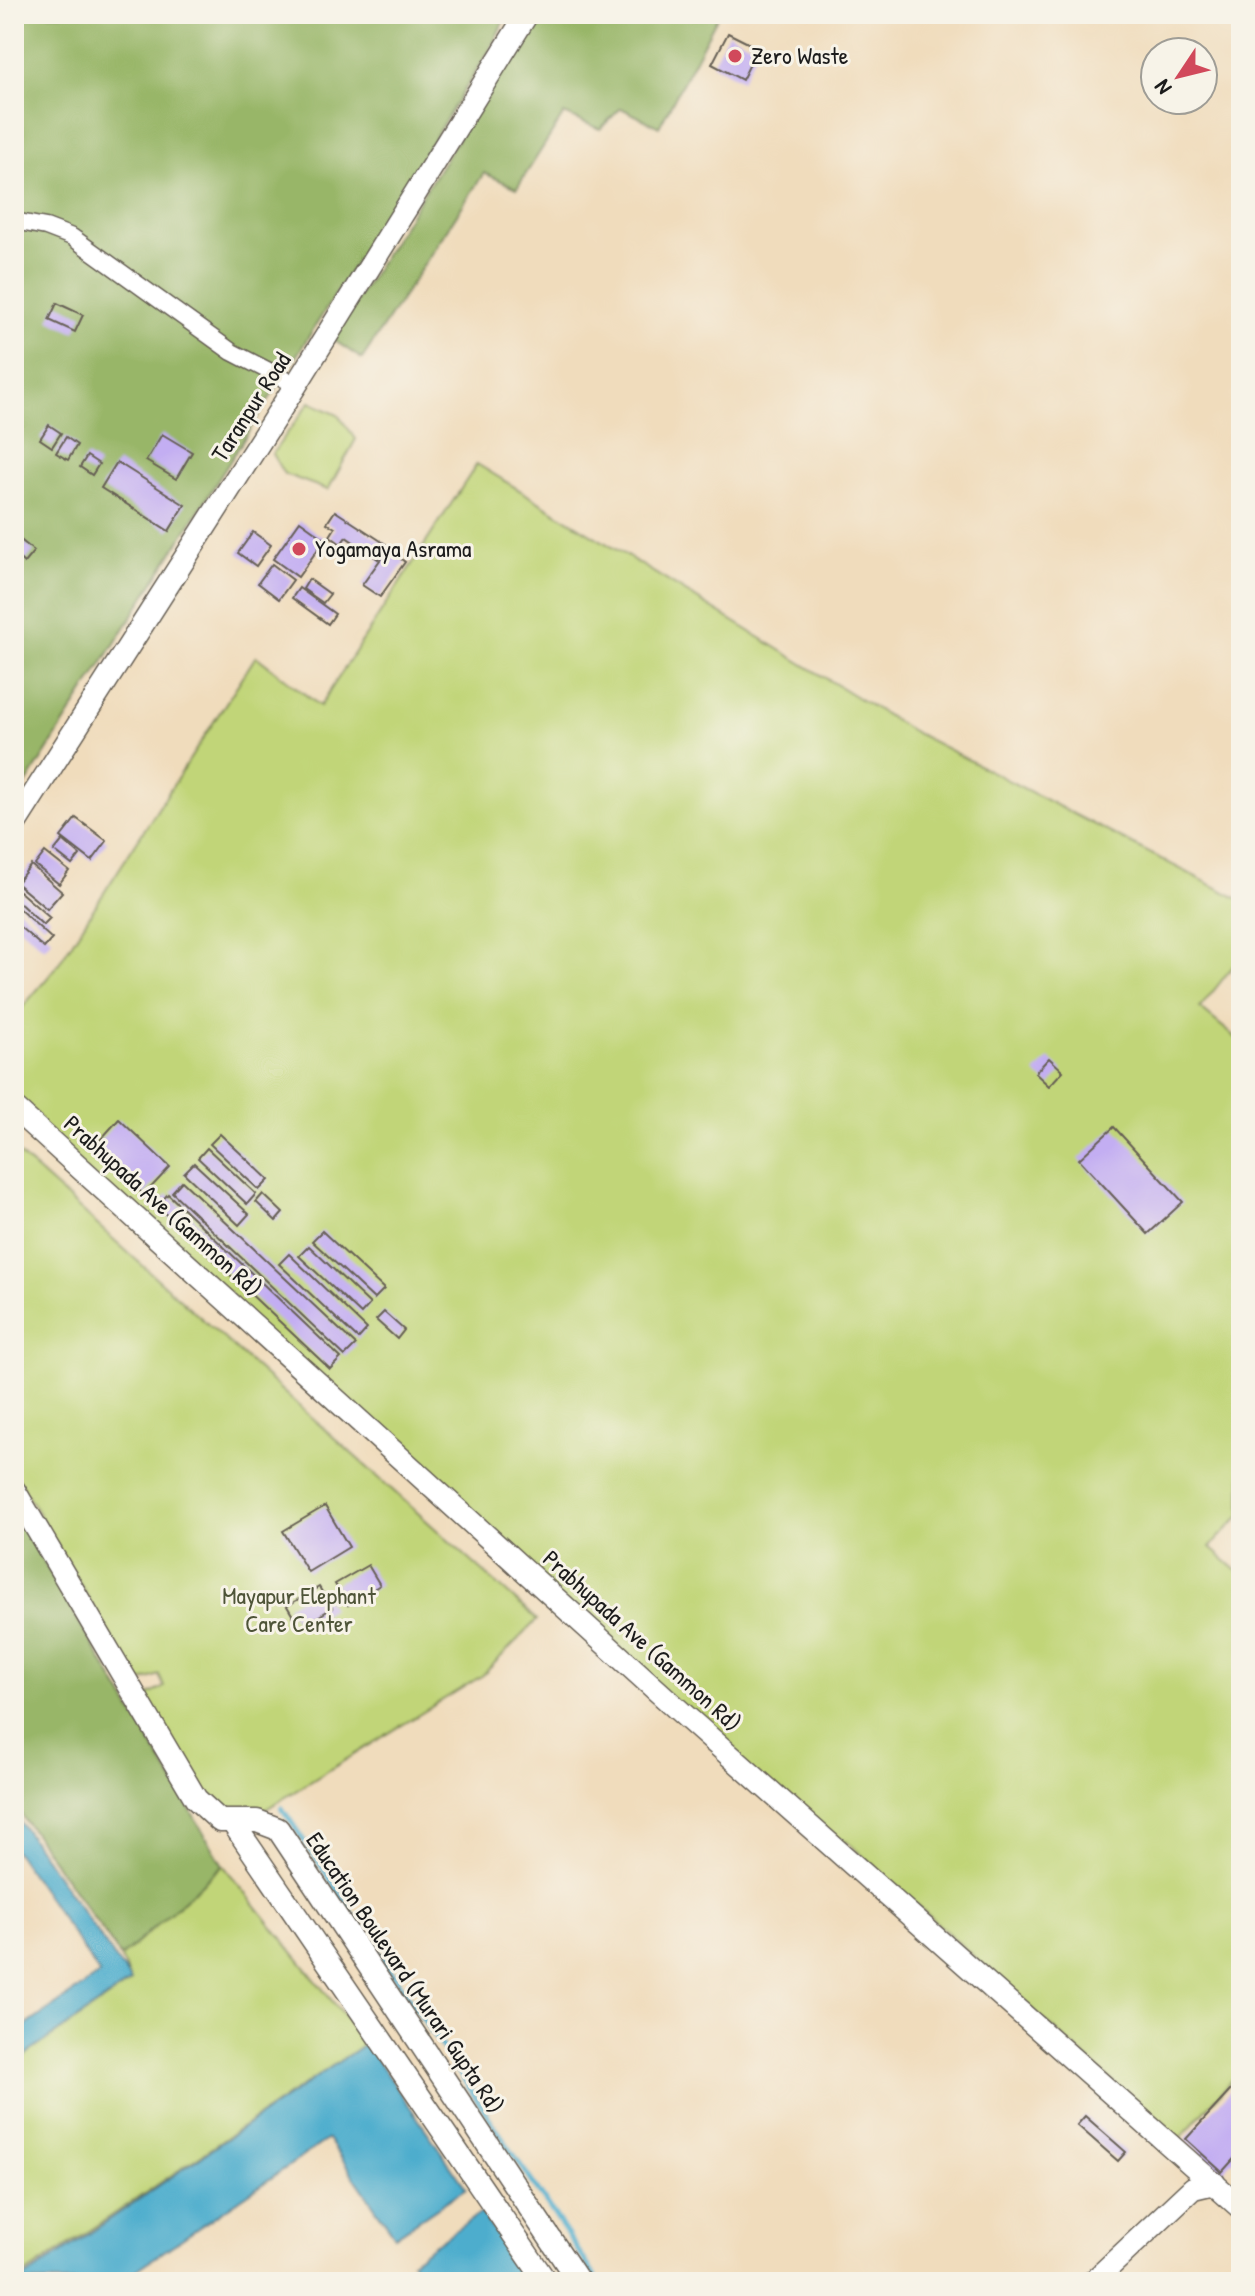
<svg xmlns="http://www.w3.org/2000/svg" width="1255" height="2296" viewBox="0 0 1255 2296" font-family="'Patrick Hand',sans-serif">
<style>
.green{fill:#c1d578;stroke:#6e784a;stroke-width:2}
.forest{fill:#98b668;stroke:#5a6942;stroke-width:2}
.water{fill:#4eadcd;stroke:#356474;stroke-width:2}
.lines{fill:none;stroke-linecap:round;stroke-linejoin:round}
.stream{stroke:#4eadcd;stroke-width:5}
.building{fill:#c3aef2}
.minor-casing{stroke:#665f54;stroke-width:19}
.tertiary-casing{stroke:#665f54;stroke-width:25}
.minor{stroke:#fff;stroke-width:16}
.tertiary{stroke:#fff;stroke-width:22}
.poi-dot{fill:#d1495b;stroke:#f7f3e8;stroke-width:3}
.labels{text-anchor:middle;stroke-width:6;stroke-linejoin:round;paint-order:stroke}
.poi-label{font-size:24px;fill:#1c1c1c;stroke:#f7f3e8;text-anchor:start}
.street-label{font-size:24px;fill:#1c1c1c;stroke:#f7f3e8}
.park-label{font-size:24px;fill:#4e5438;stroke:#f7f3e8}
</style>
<rect width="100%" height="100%" fill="#f7f3e8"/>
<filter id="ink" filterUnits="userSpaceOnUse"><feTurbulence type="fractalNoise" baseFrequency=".0125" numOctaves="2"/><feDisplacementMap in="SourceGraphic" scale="16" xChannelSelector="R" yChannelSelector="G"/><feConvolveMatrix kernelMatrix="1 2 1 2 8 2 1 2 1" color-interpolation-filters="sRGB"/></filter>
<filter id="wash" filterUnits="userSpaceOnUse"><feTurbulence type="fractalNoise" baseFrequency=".006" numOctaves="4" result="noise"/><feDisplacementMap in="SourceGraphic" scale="32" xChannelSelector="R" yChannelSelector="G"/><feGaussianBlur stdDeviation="1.8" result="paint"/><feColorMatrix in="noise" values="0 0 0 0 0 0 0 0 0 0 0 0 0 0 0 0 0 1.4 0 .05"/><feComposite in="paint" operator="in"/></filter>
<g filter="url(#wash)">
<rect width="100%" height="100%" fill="#f0dcbc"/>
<g class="green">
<polygon points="310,402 338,415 356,439 328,490 284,474 272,454"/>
<polygon points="477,464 912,731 1241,900 1241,956 1200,1008 1241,1042 1241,1515 1210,1547 1241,1574 1241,2070 1178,2141 846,1841 838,1851 14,1109 14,1017 55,969 256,656 320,706"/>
<path d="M14 1150 537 1620 483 1675 263 1811C249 1813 233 1818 220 1812 192 1797 162 1726 146 1697L164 1687 159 1675 138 1683 14 1472Z"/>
<polygon points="223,1865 366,2043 14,2282 14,2063 130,1982 121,1957"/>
</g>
<g class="forest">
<polygon points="14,14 507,14 491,48 14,803"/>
<polygon points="536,14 719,14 659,127 621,108 600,129 564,114 517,188 484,173 362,359 332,339"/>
<polygon points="14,1512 223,1865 121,1957 14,1805"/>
</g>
<g class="water">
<polygon points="14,1814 131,1981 14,2063 14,2034 100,1974 14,1849"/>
<polygon points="366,2043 466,2188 395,2236 328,2139 119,2282 19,2282"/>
<polygon points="481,2213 529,2282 425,2282 411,2261"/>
</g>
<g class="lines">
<polyline class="stream" points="282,1808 599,2282"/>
</g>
<g id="blocks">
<g class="building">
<polygon points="728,33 758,48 742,80 712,64"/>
<polygon points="57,303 83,315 75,332 49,320"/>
<polygon points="49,425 61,433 52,447 40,439"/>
<polygon points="162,434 192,452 176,479 146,461"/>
<polygon points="66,437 77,445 68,460 56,453"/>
<polygon points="87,456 99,464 92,475 80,467"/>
<polygon points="117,462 185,505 169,531 101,488"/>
<polygon points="335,511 387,545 378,559 346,537 341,544 330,536 335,528 327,523"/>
<polygon points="300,521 325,539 298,577 273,559"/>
<polygon points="253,532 271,545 256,566 238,553"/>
<polygon points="17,537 34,551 24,563 14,554"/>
<polygon points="388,549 405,562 380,597 362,585"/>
<polygon points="272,564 293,580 279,599 258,583"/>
<polygon points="309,579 330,594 323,603 303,589"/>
<polygon points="299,588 335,614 328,624 292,598"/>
<polygon points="76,818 107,841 92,861 61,837"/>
<polygon points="63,840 80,855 72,865 54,851"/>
<polygon points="45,852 69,871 59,884 35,865"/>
<polygon points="31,865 62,892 47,909 16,883"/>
<polygon points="19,891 50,918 43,925 14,898"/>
<polygon points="17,907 52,939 44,948 14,922"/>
<polygon points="1049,1058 1063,1071 1049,1086 1035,1073"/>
<polygon points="119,1119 170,1167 144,1195 93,1148"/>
<polygon points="1114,1127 1183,1202 1148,1234 1079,1159"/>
<polygon points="220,1134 269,1180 259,1190 210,1144"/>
<polygon points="207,1148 256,1194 247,1204 198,1158"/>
<polygon points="194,1163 249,1214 239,1225 184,1173"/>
<polygon points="182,1181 356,1345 345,1356 172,1192"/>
<polygon points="168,1194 341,1358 330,1369 157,1206"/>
<polygon points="263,1194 283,1213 276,1221 256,1202"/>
<polygon points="322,1231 384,1289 374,1299 312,1241"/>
<polygon points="309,1246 370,1304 361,1314 299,1256"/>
<polygon points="289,1254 367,1329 358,1339 279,1264"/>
<polygon points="384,1312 404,1330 397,1339 376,1320"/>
<polygon points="325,1506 349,1547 308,1572 283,1531"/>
<polygon points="368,1565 380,1585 348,1605 335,1584"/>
<polygon points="319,1587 332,1608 300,1628 287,1606"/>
<polygon points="1241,2079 1241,2151 1222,2172 1186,2139"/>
<polygon points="1085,2116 1126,2152 1118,2161 1077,2125"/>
</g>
</g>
</g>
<g filter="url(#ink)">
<use href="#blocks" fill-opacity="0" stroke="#665f54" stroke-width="2"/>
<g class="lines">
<defs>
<polyline id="minor" points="14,221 46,227 72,237 232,352 296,385"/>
<g id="tertiary">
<polyline points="14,825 296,385 527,14"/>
<polyline points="14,1108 684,1715 1241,2208"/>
<polyline points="14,1490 196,1799 220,1821 257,1821 278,1829 579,2282"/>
<polyline points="233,1823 546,2282"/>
<polyline points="1093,2282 1193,2188 1214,2183"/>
</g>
</defs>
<use href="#minor" class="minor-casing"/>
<use href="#tertiary" class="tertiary-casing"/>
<use href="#minor" class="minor"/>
<use href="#tertiary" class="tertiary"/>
</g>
</g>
<g class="poi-dot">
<circle cx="735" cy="56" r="8"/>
<circle cx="299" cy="549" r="8"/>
</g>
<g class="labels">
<g class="poi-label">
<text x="751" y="64">Zero Waste</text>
<text x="315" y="557">Yogamaya Asrama</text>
</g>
<g class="street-label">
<text transform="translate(251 407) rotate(-57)" y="8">Taranpur Road</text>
<text transform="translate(163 1206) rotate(42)" y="8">Prabhupada Ave (Gammon Rd)</text>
<text transform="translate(642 1641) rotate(42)" y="8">Prabhupada Ave (Gammon Rd)</text>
<text transform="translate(405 1973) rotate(56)" y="8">Education Boulevard (Murari Gupta Rd)</text>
</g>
<g class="park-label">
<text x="299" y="1604">Mayapur Elephant<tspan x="299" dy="28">Care Center</tspan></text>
</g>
</g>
<rect width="1255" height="2296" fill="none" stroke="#f7f3e8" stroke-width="48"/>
<g transform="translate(1179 76) rotate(235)"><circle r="38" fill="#f7f3e8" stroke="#9f9d96" stroke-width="2"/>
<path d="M0-6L14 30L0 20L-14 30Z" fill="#d1495b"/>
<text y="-12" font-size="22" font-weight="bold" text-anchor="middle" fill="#1c1c1c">N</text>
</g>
</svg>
